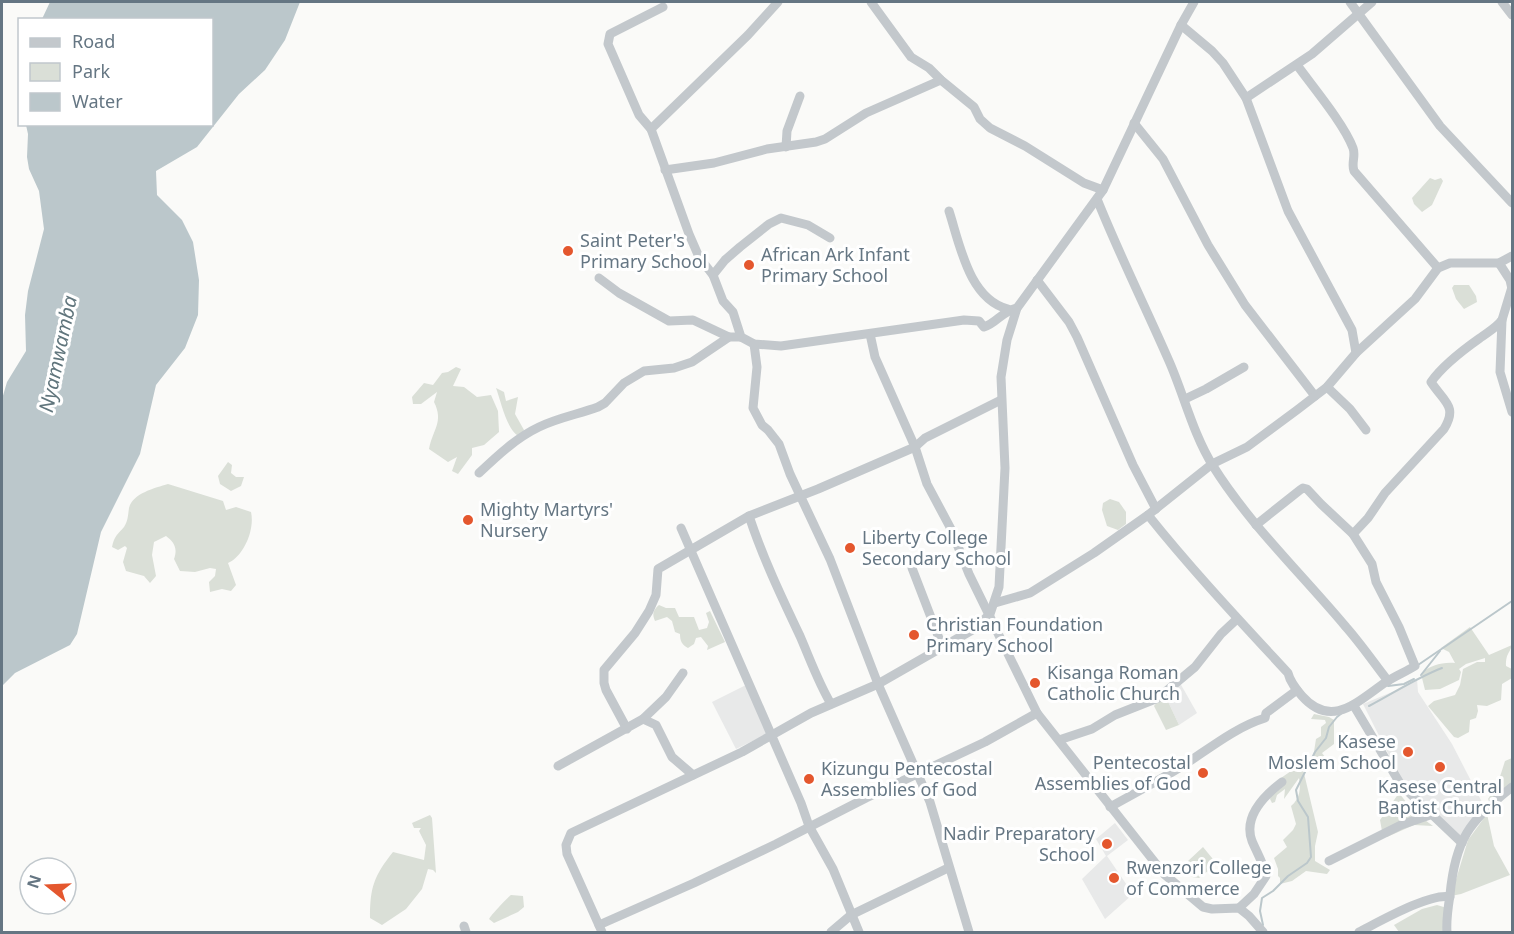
<svg xmlns="http://www.w3.org/2000/svg" width="1514" height="934" viewBox="0 0 1514 934" font-family="'Noto Sans',sans-serif">
<style>
.built{fill:#e8e9e9}
.green{fill:#dadfd7}
.water{fill:#bbc7cb}
.lines{fill:none;stroke-linecap:round;stroke-linejoin:round}
.stream{stroke:#bbc7cb;stroke-width:2}
.minor{stroke:#c3c8cc;stroke-width:9}
.poi-dot{fill:#e4572e;stroke:#fff;stroke-width:2}
.labels{text-anchor:middle;stroke-width:6;stroke-linejoin:round;paint-order:stroke}
.poi-label{font-size:18px;fill:#657683;stroke:#fff;text-anchor:start}
.water-label{font-size:20px;font-style:italic;fill:#60757c;stroke:#fff}
</style>
<rect width="100%" height="100%" fill="#fafaf8"/>
<g class="built">
<polygon points="1417,679 1418,692 1452,744 1484,806 1462,840 1403,783 1363,704 1404,687"/>
<polygon points="1180,683 1197,713 1179,725 1164,693"/>
<polygon points="746,685 769,733 736,749 712,702"/>
<polygon points="1115,823 1128,840 1107,856 1133,894 1105,919 1082,879 1106,856 1096,839"/>
</g>
<g class="green">
<polygon points="1430,178 1435,180 1441,178 1443,181 1432,205 1422,212 1414,204 1412,198"/>
<polygon points="1454,285 1469,285 1476,296 1477,302 1464,309 1456,299 1452,288"/>
<path d="M456 367 461 369 453 386 464 387 477 397 491 395 498 411 499 432 484 445 472 448V455L458 474 452 471 457 457 448 462 429 449C433 429 444 422 434 402L437 392 421 404H413L412 397 424 383 433 385 442 373 448 372Z"/>
<path d="M496 388 504 392 506 401 518 397 515 414 524 430 521 437C507 433 501 401 496 388Z"/>
<polygon points="228,462 232,465 231,473 236,477 244,477 241,486 231,491 220,484 218,476"/>
<path d="M168 484 223 501 226 510 236 507 251 512C255 529 244 556 228 563L236 585 231 591 222 589 210 592 209 582 215 576 216 569 210 568 195 572 180 571 174 559C178 548 174 542 166 536L154 542 152 555 156 576 150 583 144 576 126 571 123 562 127 548 125 546 118 550 112 547C114 536 118 534 124 527 128 521 128 515 129 508 133 493 155 488 168 484Z"/>
<polygon points="1110,499 1119,502 1126,512 1126,524 1118,530 1107,526 1102,510 1103,503"/>
<path d="M659 605 666 608H675L679 617H694L699 630 707 628 709 622 706 613 710 611 725 642 707 650 708 646 701 637 696 638 694 644 688 648C682 645 680 641 680 634L675 632 672 621 667 617 655 621C652 614 653 610 659 605Z"/>
<path d="M1470 627 1489 655 1512 645C1509 655 1506 653 1506 666L1512 669V678L1502 684 1501 700 1487 706 1477 705 1478 711 1476 718 1470 720 1469 732 1458 738 1454 737 1428 706 1434 701 1455 695 1460 685 1463 669 1477 662H1485V658L1466 664 1459 669 1461 672 1459 680 1440 689 1425 690 1421 674C1430 665 1442 662 1455 663L1449 652 1441 648Z"/>
<polygon points="1164,693 1179,725 1166,730 1154,706"/>
<polygon points="1314,714 1329,717 1334,720 1334,744 1322,753 1325,757 1317,763 1312,764 1316,739 1321,736 1321,727 1326,723 1325,720 1311,719"/>
<polygon points="1512,758 1512,789 1491,804 1488,799 1497,786 1505,761"/>
<path d="M1303 769 1318 832 1315 846V861L1330 870 1327 874 1306 871 1292 881 1280 884V878L1278 876V869L1274 858 1287 847 1283 840 1293 830 1296 824 1291 806C1300 799 1301 788 1299 778L1284 799 1285 789 1277 795 1275 802 1272 803 1270 799 1273 792 1280 789 1285 783 1281 778 1291 771Z"/>
<polygon points="1399,793 1414,812 1433,826 1414,825 1387,837 1382,831 1380,820"/>
<polygon points="1487,814 1494,846 1510,875 1461,894 1451,896 1468,840"/>
<path d="M430 815 432 818 436 873 433 870 428 869 422 889 406 909 382 925 370 918C370 887 374 876 393 852L424 860 426 845 419 831 421 828H414L412 823Z"/>
<polygon points="1203,847 1217,864 1199,878 1192,877 1189,872 1195,867 1194,862 1189,864 1188,861"/>
<path d="M511 895 523 896 524 907 518 912 494 923 489 919C491 915 509 896 511 895Z"/>
<polygon points="1437,905 1447,908 1443,932 1399,932 1394,925 1422,909"/>
</g>
<polygon class="water" points="50,2 300,2 285,40 265,70 239,94 197,147 156,171 157,195 182,220 193,242 199,280 198,315 185,348 156,385 140,454 101,532 77,634 70,645 15,673 2,686 2,399 7,382 26,351 25,315 28,291 44,229 39,191 29,169 27,157 28,134 26,125 212,124 212,20 42,19"/>
<g class="lines">
<g class="stream">
<polyline points="1418,665 1512,601"/>
<polyline points="1421,675 1440,651"/>
<polyline points="1388,686 1404,684 1414,679"/>
<path d="M1369 706C1394 693 1416 678 1442 668"/>
<polyline points="1263,925 1260,911 1262,898 1273,891 1288,876 1307,863 1311,857 1308,817 1298,801 1296,790 1315,752 1326,738 1329,727 1337,717 1342,713"/>
</g>
<g class="minor">
<polyline points="871,2 911,57 929,68 941,80 974,107 980,119 990,128 1025,146 1084,183 1103,190"/>
<polyline points="1350,2 1440,126 1512,203"/>
<polyline points="1502,2 1512,15"/>
<path d="M663 7 610 34 608 44 639 115 651 129 689 234 699 257 713 275 723 301 733 312 741 337 754 344 781 346 964 320 979 321 984 327C997 323 1002 311 1017 308"/>
<polyline points="1181,25 1212,51 1223,63 1246,98 1288,211 1352,330 1356,353"/>
<path d="M1297 65C1313 87 1344 124 1353 148 1356 156 1351 163 1354 171L1438 268"/>
<polyline points="1246,98 1312,54 1372,2"/>
<polyline points="1134,123 1163,159 1208,245 1245,305 1315,396"/>
<polyline points="651,129 748,35 778,2"/>
<polyline points="786,147 787,131 800,96"/>
<polyline points="665,170 714,163 767,149 816,142 825,139 866,113 941,80"/>
<path d="M1097 199C1119 254 1145 306 1169 361 1184 395 1193 434 1213 466 1250 525 1301 573 1346 627 1361 644 1374 663 1388 681"/>
<path d="M949 211C960 245 969 299 1008 309"/>
<polyline points="1499,263 1510,280 1512,289"/>
<polyline points="713,275 725,260 740,247 769,224 781,218 808,225 830,238"/>
<polyline points="599,278 619,293 669,321 693,320 729,337"/>
<polyline points="1037,280 1069,322 1077,337 1133,465 1156,509"/>
<polyline points="1512,287 1502,320 1500,372 1512,412"/>
<polyline points="870,334 875,357 915,447 927,484 951,529 969,574 1037,713 1164,874 1203,907 1212,909 1239,908 1249,916 1263,932"/>
<polyline points="754,344 757,367 753,408 762,425 768,430 779,444 790,474 830,559 878,684 930,802 969,932"/>
<polyline points="1327,387 1350,409 1366,430"/>
<polyline points="1185,399 1206,389 1244,367"/>
<path d="M479 473C497 456 516 438 539 427 557 418 579 414 598 407L605 403 624 383 644 371 674 368 692 362 729 337H741"/>
<path d="M1148 515C1192 570 1240 621 1288 673 1290 682 1296 689 1302 696 1332 730 1359 700 1386 682 1395 676 1405 672 1415 666L1399 627 1376 582 1372 564 1353 534 1321 504 1307 489 1303 488 1300 490 1256 525"/>
<path d="M749 516C763 558 781 596 800 636 810 659 818 682 831 704"/>
<polyline points="681,528 801,803 809,826 833,869 859,932"/>
<path d="M1353 534 1368 518 1385 493 1444 429C1458 406 1444 402 1431 382 1443 365 1463 350 1480 338 1488 332 1496 328 1502 320"/>
<polyline points="912,568 942,646"/>
<polyline points="995,603 1030,593 1094,553 1148,515 1212,464 1247,447 1297,410 1327,387 1356,353 1415,299 1438,268 1450,263 1499,263 1512,256"/>
<polyline points="1354,706 1401,785 1462,843"/>
<polyline points="643,719 656,725 672,757 693,775"/>
<polyline points="627,729 606,690 604,683 604,670 635,633 649,611 656,595 658,569 749,516 818,489 915,447 925,438 1001,400"/>
<polyline points="1059,740 1092,729 1115,715 1158,698 1195,667 1221,634 1237,619"/>
<polyline points="558,766 643,719 666,697 683,673"/>
<path d="M1110 807C1135 793 1160 780 1184 765 1210 748 1236 727 1265 718L1266 713 1297 690"/>
<polyline points="1329,861 1401,825 1430,815"/>
<path d="M1239 908 1254 894 1266 876C1264 864 1257 853 1252 841 1243 817 1265 795 1282 782"/>
<polyline points="599,925 694,883 776,844 866,798 985,742 1037,713"/>
<polyline points="464,926 466,932"/>
<polyline points="602,932 567,854 566,845 571,833 742,752 811,713 878,684 974,629 990,614 999,587 1005,468 1001,377 1007,340 1017,308 1103,190 1181,25 1194,2"/>
<polyline points="831,932 851,915 948,868"/>
<path d="M1359 932C1377 923 1431 892 1450 897"/>
<path d="M1447 932C1446 920 1448 908 1450 895 1455 840 1469 821 1512 787"/>
</g>
</g>
<g class="poi-dot">
<circle cx="568" cy="251" r="6"/>
<circle cx="749" cy="265" r="6"/>
<circle cx="468" cy="520" r="6"/>
<circle cx="850" cy="548" r="6"/>
<circle cx="914" cy="635" r="6"/>
<circle cx="1035" cy="683" r="6"/>
<circle cx="1408" cy="752" r="6"/>
<circle cx="1440" cy="767" r="6"/>
<circle cx="1203" cy="773" r="6"/>
<circle cx="809" cy="779" r="6"/>
<circle cx="1107" cy="844" r="6"/>
<circle cx="1114" cy="878" r="6"/>
</g>
<g class="labels">
<g class="poi-label">
<text x="580" y="247">Saint Peter's<tspan x="580" dy="21">Primary School</tspan></text>
<text x="761" y="261">African Ark Infant<tspan x="761" dy="21">Primary School</tspan></text>
<text x="480" y="516">Mighty Martyrs'<tspan x="480" dy="21">Nursery</tspan></text>
<text x="862" y="544">Liberty College<tspan x="862" dy="21">Secondary School</tspan></text>
<text x="926" y="631">Christian Foundation<tspan x="926" dy="21">Primary School</tspan></text>
<text x="1047" y="679">Kisanga Roman<tspan x="1047" dy="21">Catholic Church</tspan></text>
<text x="1396" y="748" text-anchor="end">Kasese<tspan x="1396" dy="21">Moslem School</tspan></text>
<text x="1191" y="769" text-anchor="end">Pentecostal<tspan x="1191" dy="21">Assemblies of God</tspan></text>
<text x="821" y="775">Kizungu Pentecostal<tspan x="821" dy="21">Assemblies of God</tspan></text>
<text x="1440" y="793" text-anchor="middle">Kasese Central<tspan x="1440" dy="21">Baptist Church</tspan></text>
<text x="1095" y="840" text-anchor="end">Nadir Preparatory<tspan x="1095" dy="21">School</tspan></text>
<text x="1126" y="874">Rwenzori College<tspan x="1126" dy="21">of Commerce</tspan></text>
</g>
<g class="water-label">
<text transform="translate(58 354) rotate(-78)" y="7">Nyamwamba</text>
</g>
</g>
<rect width="1514" height="934" fill="none" stroke="#657683" stroke-width="6"/>
<rect x="18" y="18" width="195" height="108" fill="#ffffff" stroke="#c1c8cd" stroke-width="1.5"/>
<rect x="30" y="38" width="30" height="9" fill="#c3c8cc" stroke="#c1c8cd" stroke-width="1.5"/>
<text x="72" y="48" font-size="18" fill="#657683">Road</text>
<rect x="30" y="63" width="30" height="18" fill="#dadfd7" stroke="#c1c8cd" stroke-width="1.5"/>
<text x="72" y="78" font-size="18" fill="#657683">Park</text>
<rect x="30" y="93" width="30" height="18" fill="#bbc7cb" stroke="#c1c8cd" stroke-width="1.5"/>
<text x="72" y="108" font-size="18" fill="#657683">Water</text>
<g transform="translate(48 886) rotate(288)"><circle r="28" fill="#ffffff" stroke="#c1c8cd" stroke-width="1.5"/>
<path d="M0-4.5L10 22L0 15L-10 22Z" fill="#e4572e"/>
<text y="-9" font-size="16" font-weight="bold" text-anchor="middle" fill="#657683">N</text>
</g>
</svg>
